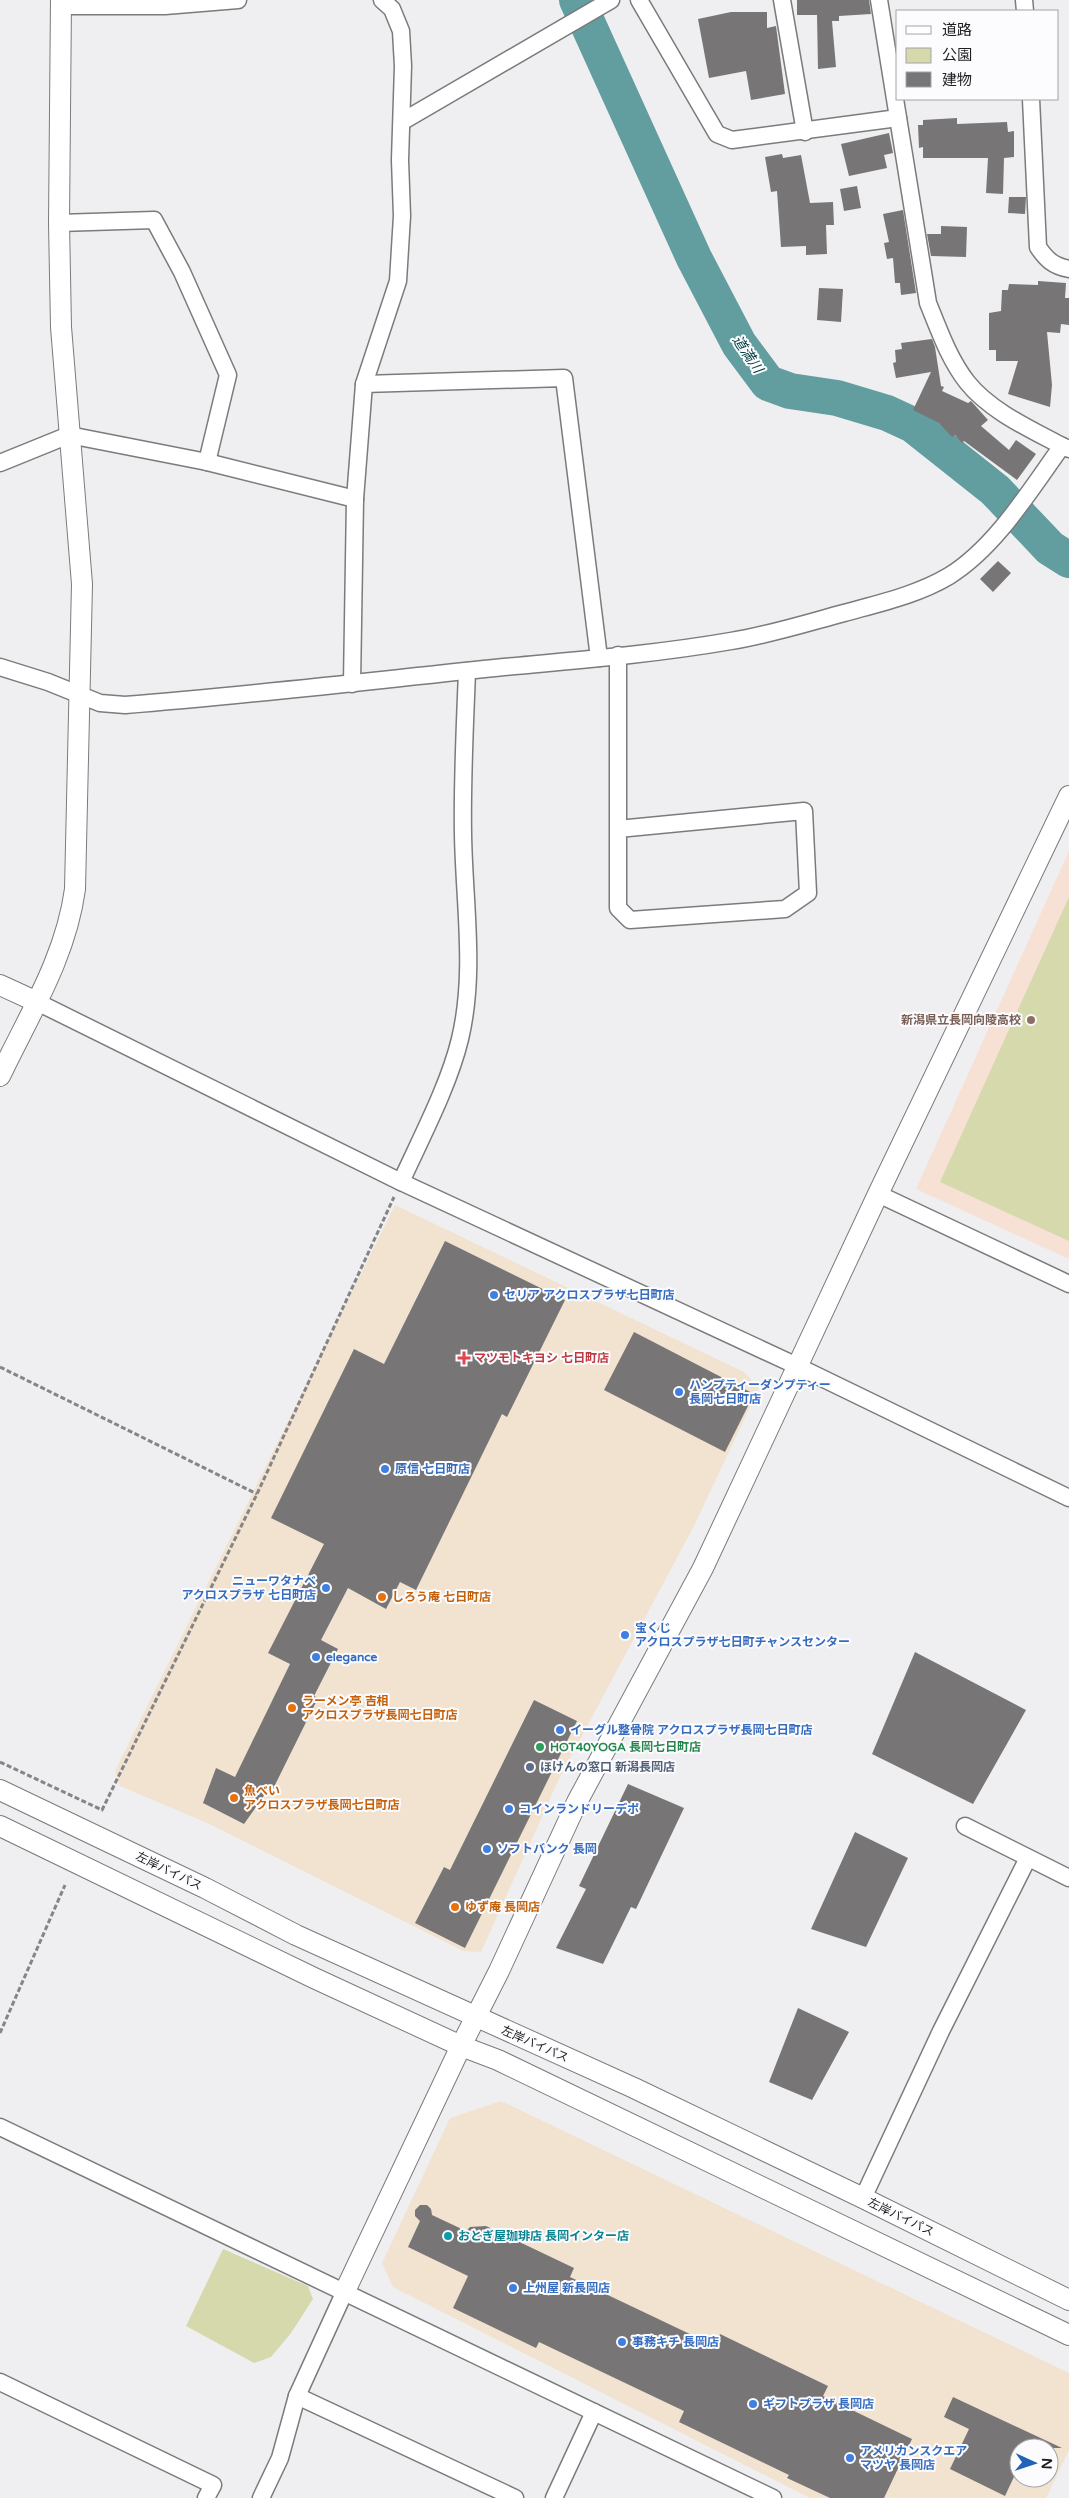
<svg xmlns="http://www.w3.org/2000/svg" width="1069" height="2498" viewBox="0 0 1069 2498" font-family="'Varela Round','Noto Sans JP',sans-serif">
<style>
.commercial{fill:#f1e3d0;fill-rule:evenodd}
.education{fill:#f7e0d4}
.green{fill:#d6d9ac}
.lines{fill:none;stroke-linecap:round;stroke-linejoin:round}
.river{stroke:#629e9f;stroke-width:36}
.building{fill:#777576}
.minor-casing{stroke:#7a7b7d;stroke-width:19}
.tertiary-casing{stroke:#7a7b7d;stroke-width:22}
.path{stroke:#858587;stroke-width:3;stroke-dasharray:5 2.5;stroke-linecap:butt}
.minor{stroke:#fff;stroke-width:16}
.tertiary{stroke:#fff;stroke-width:20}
.education-dot{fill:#8d6e63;stroke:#fcfcff;stroke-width:2}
.shop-dot{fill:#3f7fe0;stroke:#fcfcff;stroke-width:2}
.health-dot{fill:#e0444e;stroke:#fcfcff;stroke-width:2}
.food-dot{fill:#e8710a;stroke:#fcfcff;stroke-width:2}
.leisure-dot{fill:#2e9e5b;stroke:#fcfcff;stroke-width:2}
.service-dot{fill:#5c6f8a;stroke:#fcfcff;stroke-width:2}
.culture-dot{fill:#0f9aa8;stroke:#fcfcff;stroke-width:2}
.labels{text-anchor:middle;stroke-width:4;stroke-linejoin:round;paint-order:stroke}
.education-label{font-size:12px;font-weight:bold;fill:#785e54;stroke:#fcfcff;text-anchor:end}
.shop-label{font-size:12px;font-weight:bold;fill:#366cbe;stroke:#fcfcff;text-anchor:start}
.health-label{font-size:12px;font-weight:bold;fill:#be3a42;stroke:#fcfcff;text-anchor:start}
.food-label{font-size:12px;font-weight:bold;fill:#c56008;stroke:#fcfcff;text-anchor:start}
.leisure-label{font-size:12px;font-weight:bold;fill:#27864d;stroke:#fcfcff;text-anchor:start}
.service-label{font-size:12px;font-weight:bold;fill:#4e5e75;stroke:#fcfcff;text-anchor:start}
.street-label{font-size:12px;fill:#1f1f20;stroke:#fcfcff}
.culture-label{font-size:12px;font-weight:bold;fill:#0d838f;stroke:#fcfcff;text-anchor:start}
.water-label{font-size:14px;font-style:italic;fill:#003b3d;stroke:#fcfcff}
</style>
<rect width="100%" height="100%" fill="#efeff2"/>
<g class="commercial">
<polygon points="395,1205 744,1372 759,1388 694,1526 559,1779 481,1952 463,1951 207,1823 120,1786 115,1771"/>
<path d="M501 2101 1069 2373V2450L1046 2498H810L393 2287 382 2263 450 2118ZM1019 2448H1049V2478H1019Z"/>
</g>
<polygon class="education" points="1069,851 1069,1259 916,1189"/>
<g class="green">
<polygon points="1069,897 1069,1241 940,1182"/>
<polygon points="223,2249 308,2286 313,2299 291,2333 271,2357 254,2363 186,2326"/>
</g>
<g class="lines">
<polyline class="river" points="577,0 694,258 739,344 768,383 790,391 837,398 887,413 913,425 995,490 1050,548 1069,560"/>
</g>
<g class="building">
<polygon points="797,0 869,0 871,14 839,16 839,21 832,21 836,67 818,69 817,15 797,15"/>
<polygon points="731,12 767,12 767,28 776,26 785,94 751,100 746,71 709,78 698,19"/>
<polygon points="957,118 957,124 1007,122 1008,132 1014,131 1014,157 1004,158 1003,194 986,193 988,158 923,158 923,147 919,148 918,125 923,125 923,120"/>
<polygon points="889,133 893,153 884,155 887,168 849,176 841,144"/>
<polygon points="782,154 783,158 801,155 810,203 833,202 834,225 826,225 827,254 806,255 806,246 781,247 777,191 771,192 765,157"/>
<polygon points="857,186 861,208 844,211 840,189"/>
<polygon points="1009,197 1026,197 1025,214 1008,213"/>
<polygon points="903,210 916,293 901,295 900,283 895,283 893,258 887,259 884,243 889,242 883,214"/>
<polygon points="941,226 967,227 966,257 931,256 927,234 941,234"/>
<polygon points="1038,281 1066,283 1065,298 1069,298 1069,325 1061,324 1060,333 1047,332 1052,385 1050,407 1008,394 1018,361 996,361 996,350 989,350 989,313 1001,311 1002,290 1008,290 1009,284 1038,285"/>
<polygon points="819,288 843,289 841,322 817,320"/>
<polygon points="932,339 935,347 941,386 944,387 942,391 968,403 971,401 988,420 981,426 1009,450 1016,440 1036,454 1017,480 964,441 962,443 955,435 952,437 939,423 913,410 931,372 896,378 893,363 896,362 895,350 902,349 901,343"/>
<polygon points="998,561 1011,573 993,592 980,579"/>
<polygon points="445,1241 565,1300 507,1417 502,1414 416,1590 400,1582 386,1609 348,1588 321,1640 338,1649 314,1696 318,1698 273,1789 270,1787 244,1824 203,1803 216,1768 235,1777 290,1664 268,1653 324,1544 271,1518 354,1349 384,1364"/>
<polygon points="634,1332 754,1394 725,1452 604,1390"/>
<polygon points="915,1652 1026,1710 973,1804 872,1754"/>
<polygon points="534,1700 577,1721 465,1948 415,1923 444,1867 450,1870"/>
<polygon points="628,1784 684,1808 636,1909 631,1907 603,1964 556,1948 586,1889 579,1886"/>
<polygon points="855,1832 908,1858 866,1947 811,1929"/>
<polygon points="798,2008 849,2032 812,2100 769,2082"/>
<polygon points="420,2205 427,2205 431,2209 432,2215 466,2231 470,2227 486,2226 574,2268 570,2277 715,2346 720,2334 828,2386 823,2396 912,2439 884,2498 830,2498 787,2478 789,2475 679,2422 684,2411 539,2342 536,2348 453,2308 468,2276 408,2247 420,2221 415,2216 415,2210"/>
<polygon points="953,2397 1062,2448 1019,2448 1019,2466 1005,2496 950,2469 969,2429 944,2417"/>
</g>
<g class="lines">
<defs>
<g id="minor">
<polyline points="639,0 717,134 732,140 898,118"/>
<polyline points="782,0 805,132"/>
<path d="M879 0 928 303C939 330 949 359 967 382 990 411 1030 429 1062 446"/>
<polyline points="1024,0 1025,11"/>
<polyline points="61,6 165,6 238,0"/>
<path d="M1031 99 1038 247C1046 259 1053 266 1069 269"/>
<polyline points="403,121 611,0"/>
<polyline points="59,223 154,220 182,272 228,375 207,462"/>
<polyline points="364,384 564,378 599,658"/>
<polyline points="0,463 69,435 207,462 355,499"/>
<path d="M0 667 48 682 100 703 125 705C251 695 378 680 504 667 580 660 656 654 731 641 769 635 807 623 844 613 880 603 917 595 949 576 996 547 1030 490 1062 446L1069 449"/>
<polyline points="352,684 355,499 364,384 398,281 402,216 400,160 403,66 401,31 392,9 382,0"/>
<polyline points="618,829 804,811 808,893 785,909 630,920 618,908 618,655"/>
<polyline points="37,1002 401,1182 797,1366 1069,1498"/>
<path d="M401 1182C421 1138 449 1085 460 1039 476 972 464 902 463 834 462 780 465 725 467 671"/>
<polyline points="878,1194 1069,1284"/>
<polyline points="965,1826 1069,1878"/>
<polyline points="0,2127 773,2498"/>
<polyline points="863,2198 941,2031 1028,1858"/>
<polyline points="0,2382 213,2485 206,2498"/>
<polyline points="297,2396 515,2498"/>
<polyline points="261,2498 280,2458 297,2396 345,2291"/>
<polyline points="554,2498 594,2412"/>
</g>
<g id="tertiary">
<polyline points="0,985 37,1002"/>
<path d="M0 1076C29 1015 66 957 75 889L82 584 61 327 59 223 61 0"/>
<polyline points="0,1790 205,1888 296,1935 634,2088 863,2198 1069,2300"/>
<polyline points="0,1826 314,1978 461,2046 498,2060 1069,2335"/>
<polyline points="345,2291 461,2046 499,1971 577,1802 703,1568 878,1194 1069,796"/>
</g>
</defs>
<use href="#minor" class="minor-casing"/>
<use href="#tertiary" class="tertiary-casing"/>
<g class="path">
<polyline points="0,1367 257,1494"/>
<polyline points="0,1762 102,1810 257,1494 394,1197"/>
<polyline points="0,2033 65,1885"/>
</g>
<use href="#minor" class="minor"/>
<use href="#tertiary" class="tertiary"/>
</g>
<circle class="education-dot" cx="1031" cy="1020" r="5"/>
<g class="shop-dot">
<circle cx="494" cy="1295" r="5"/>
<circle cx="679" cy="1392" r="5"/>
<circle cx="385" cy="1469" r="5"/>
<circle cx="326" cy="1588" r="5"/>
<circle cx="625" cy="1635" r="5"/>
<circle cx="316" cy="1657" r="5"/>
<circle cx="560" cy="1730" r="5"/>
<circle cx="509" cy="1809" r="5"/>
<circle cx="487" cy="1849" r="5"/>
<circle cx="513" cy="2288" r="5"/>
<circle cx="622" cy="2342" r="5"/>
<circle cx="753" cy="2404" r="5"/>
<circle cx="850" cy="2458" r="5"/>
</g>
<path class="health-dot" d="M461.5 1350.5h5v5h5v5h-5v5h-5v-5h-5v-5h5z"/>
<g class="food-dot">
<circle cx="382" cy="1597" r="5"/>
<circle cx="292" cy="1708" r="5"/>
<circle cx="234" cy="1798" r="5"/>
<circle cx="455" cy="1907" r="5"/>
</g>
<circle class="leisure-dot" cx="540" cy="1747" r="5"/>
<circle class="service-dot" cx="530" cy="1767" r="5"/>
<circle class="culture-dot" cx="448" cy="2236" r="5"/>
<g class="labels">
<g class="education-label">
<text x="1021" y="1024">新潟県立長岡向陵高校</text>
</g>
<g class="shop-label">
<text x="504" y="1299">セリア アクロスプラザ七日町店</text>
<text x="689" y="1389">ハンプティーダンプティー<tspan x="689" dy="14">長岡七日町店</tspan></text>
<text x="395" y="1473">原信 七日町店</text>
<text x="316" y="1585" text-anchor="end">ニューワタナベ<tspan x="316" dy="14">アクロスプラザ 七日町店</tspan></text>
<text x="635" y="1632">宝くじ<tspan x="635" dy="14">アクロスプラザ七日町チャンスセンター</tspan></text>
<text x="326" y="1661">elegance</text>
<text x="570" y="1734">イーグル整骨院 アクロスプラザ長岡七日町店</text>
<text x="519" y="1813">コインランドリーデポ</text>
<text x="497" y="1853">ソフトバンク 長岡</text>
<text x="523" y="2292">上州屋 新長岡店</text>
<text x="632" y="2346">事務キチ 長岡店</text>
<text x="763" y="2408">ギフトプラザ 長岡店</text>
<text x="860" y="2455">アメリカンスクエア<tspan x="860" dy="14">マツヤ 長岡店</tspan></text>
</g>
<g class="health-label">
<text x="474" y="1362">マツモトキヨシ 七日町店</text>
</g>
<g class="food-label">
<text x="392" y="1601">しろう庵 七日町店</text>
<text x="302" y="1705">ラーメン亭 吉相<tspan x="302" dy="14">アクロスプラザ長岡七日町店</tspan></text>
<text x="244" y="1795">魚べい<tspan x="244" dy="14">アクロスプラザ長岡七日町店</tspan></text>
<text x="465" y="1911">ゆず庵 長岡店</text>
</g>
<g class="leisure-label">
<text x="550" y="1751">HOT40YOGA 長岡七日町店</text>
</g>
<g class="service-label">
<text x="540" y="1771">ほけんの窓口 新潟長岡店</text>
</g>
<g class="street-label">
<text transform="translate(169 1871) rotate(26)" y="4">左岸バイパス</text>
<text transform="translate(535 2044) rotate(24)" y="4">左岸バイパス</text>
<text transform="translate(901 2217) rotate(26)" y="4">左岸バイパス</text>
</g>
<g class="culture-label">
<text x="458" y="2240">おとぎ屋珈琲店 長岡インター店</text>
</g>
<g class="water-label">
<text transform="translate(748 354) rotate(56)" y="5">道満川</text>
</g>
</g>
<rect x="896" y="10" width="162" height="90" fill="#fcfcff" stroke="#a4a4a6"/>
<rect x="906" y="26" width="25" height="8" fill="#ffffff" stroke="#a4a4a6"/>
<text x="942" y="35" font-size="15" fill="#1f1f20">道路</text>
<rect x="906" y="48" width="25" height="15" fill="#d6d9ac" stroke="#a4a4a6"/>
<text x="942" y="60" font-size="15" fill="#1f1f20">公園</text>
<rect x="906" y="72" width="25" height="15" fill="#777576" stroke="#a4a4a6"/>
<text x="942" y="85" font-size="15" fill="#1f1f20">建物</text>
<g transform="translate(1034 2463) rotate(93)"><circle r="24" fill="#fcfcff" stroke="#a4a4a6"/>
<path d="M0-4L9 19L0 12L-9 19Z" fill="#2163b4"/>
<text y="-8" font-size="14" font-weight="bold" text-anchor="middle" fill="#1f1f20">N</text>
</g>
</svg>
